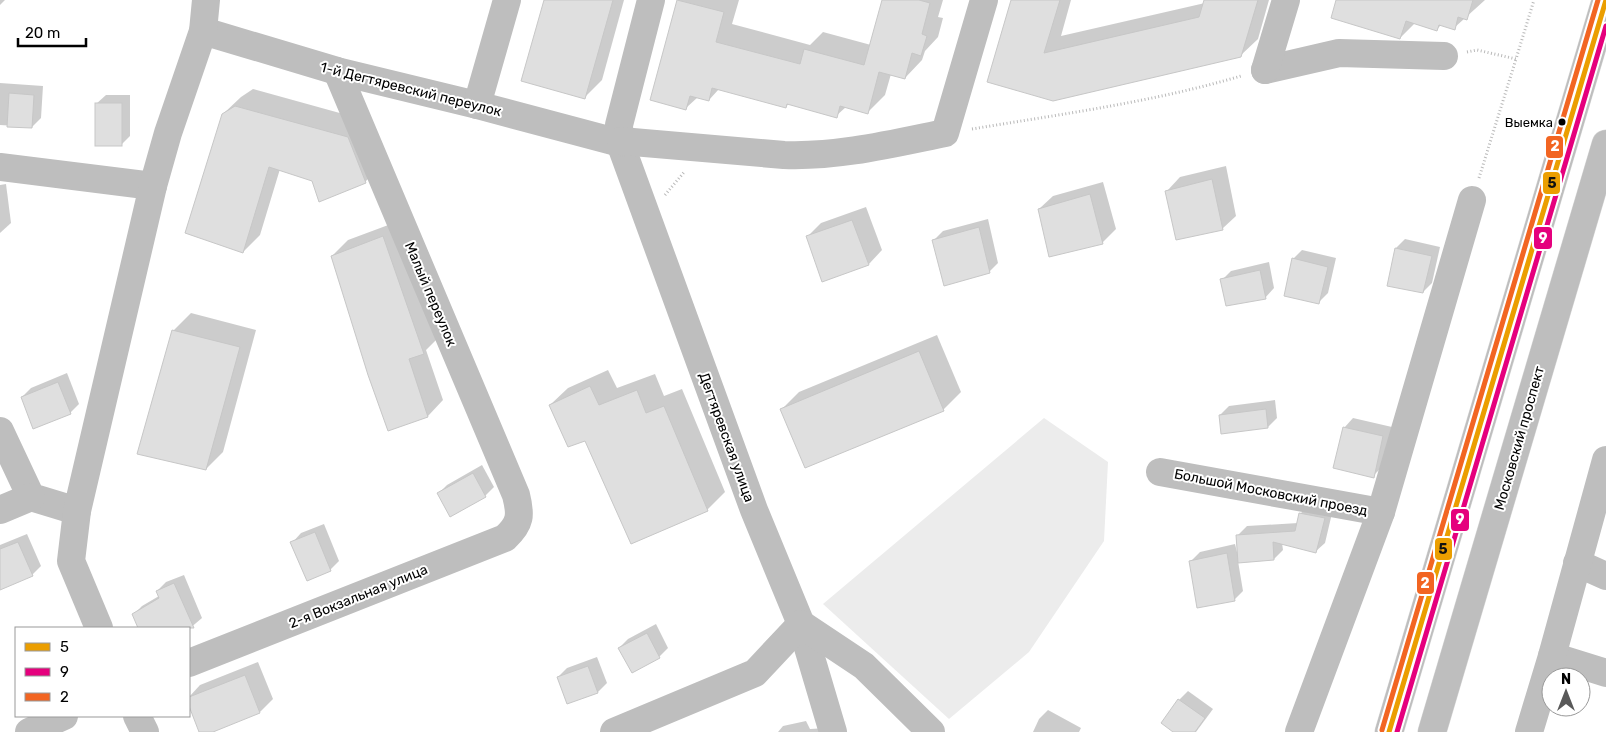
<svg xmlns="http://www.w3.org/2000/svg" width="1606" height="732" viewBox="0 0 1606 732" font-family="Rubik,sans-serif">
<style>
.green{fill:#ececec}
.shadow{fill:#0003}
.building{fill:#dfdfdf;stroke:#c7c7c7}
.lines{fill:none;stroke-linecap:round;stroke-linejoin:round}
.major-casing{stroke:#dbdbdb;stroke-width:29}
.path{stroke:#b9b9b9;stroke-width:3;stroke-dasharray:1 2.5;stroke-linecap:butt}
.minor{stroke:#bebebe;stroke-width:28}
.major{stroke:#bebebe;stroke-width:28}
.bus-1-casing{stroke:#fff;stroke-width:9}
.bus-2-casing{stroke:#fff;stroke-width:9}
.bus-3-casing{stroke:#fff;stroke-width:9}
.bus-1{stroke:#eb9e00;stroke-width:5}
.bus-2{stroke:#e5007d;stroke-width:5}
.bus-3{stroke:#f26522;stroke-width:5}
.bus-dot{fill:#000;stroke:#fff;stroke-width:2}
.labels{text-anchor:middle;stroke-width:4;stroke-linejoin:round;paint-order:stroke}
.bus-label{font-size:13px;fill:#000;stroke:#fff;text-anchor:end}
.street-label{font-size:14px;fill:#000;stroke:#fff}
.line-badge{stroke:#fff;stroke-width:2}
.badge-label{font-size:14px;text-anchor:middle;font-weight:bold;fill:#fff}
.pale-badge-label{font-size:14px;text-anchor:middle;font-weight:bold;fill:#111}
</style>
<rect width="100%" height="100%" fill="#fff"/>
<polygon class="green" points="1044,418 1108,462 1104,541 1029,652 949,719 823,604"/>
<g class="shadow">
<polygon points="0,0 5,0 0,5"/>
<polygon points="545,0 624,0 602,80 584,98"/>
<polygon points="678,0 739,0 732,24 810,45 823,32 871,45 883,0 943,0 938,17 943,18 938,37 925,51 922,60 905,78 891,74 885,95 868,112 846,107 836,116 789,103 786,107 719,89 709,100 698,97 686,108 651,99"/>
<polygon points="1012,0 1071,0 1061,36 1205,3 1206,0 1269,0 1258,39 1240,56 1053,100"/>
<polygon points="1338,0 1485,0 1454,28 1442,24 1437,29 1415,23 1400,38"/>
<polygon points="0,83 43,86 41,118 32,127 0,125"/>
<polygon points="253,89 365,120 382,165 365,182 313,180 280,169 260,235 243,252 223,114 241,97"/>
<polygon points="106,95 130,95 130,136 121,145 96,104"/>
<polygon points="1226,166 1236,216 1222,229 1167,191 1180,177"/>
<polygon points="1103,182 1116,229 1102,243 1039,209 1053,196"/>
<polygon points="6,184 11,223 0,233 0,185"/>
<polygon points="866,207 882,250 869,264 808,236 821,223"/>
<polygon points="988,219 998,263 989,272 934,240 943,231"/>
<polygon points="399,221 439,337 426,350 443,400 428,416 389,429 332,256 348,240"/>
<polygon points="1405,239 1440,247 1432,283 1423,292 1396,248"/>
<polygon points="1302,250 1336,258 1328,293 1319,302 1293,259"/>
<polygon points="1269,262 1274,288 1265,298 1222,280 1231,271"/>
<polygon points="191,313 256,330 223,452 206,469 173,331"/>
<polygon points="937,335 961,392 943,410 782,409 799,392"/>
<polygon points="608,370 617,388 655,374 664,396 682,389 725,492 707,510 585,439 550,405 568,388"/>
<polygon points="67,373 79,404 70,413 22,397 31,388"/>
<polygon points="1275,400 1277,418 1268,427 1222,433 1220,415 1229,406"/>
<polygon points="1353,418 1392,427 1382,467 1373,476 1344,428"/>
<polygon points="482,465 494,487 485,496 438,494 447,485"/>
<polygon points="1309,505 1333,509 1325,543 1315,552 1282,543 1283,550 1274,559 1238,561 1243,591 1234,600 1191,561 1200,552 1235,544 1237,552 1239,551 1237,536 1247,526 1298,523 1300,514"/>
<polygon points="324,524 339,561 330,570 292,543 301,533"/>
<polygon points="27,534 41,566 32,575 0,589 0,545"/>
<polygon points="184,575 202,618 189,629 140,628 133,615 142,606 159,596 157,591 166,582"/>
<polygon points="656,624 668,648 659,657 619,648 628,639"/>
<polygon points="597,657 607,683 598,692 558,677 567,668"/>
<polygon points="258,662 273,699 260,712 210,732 200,732 189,703 189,697 200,685"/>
<polygon points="1188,691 1213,709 1196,732 1175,732 1162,723 1179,700"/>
<polygon points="1048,710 1081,728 1079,732 1033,732 1039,719"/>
<polygon points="806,721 810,729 827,728 841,732 778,732 783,726"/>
</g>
<g class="building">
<polygon points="544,0 613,0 585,99 521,81"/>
<polygon points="677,0 724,12 716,42 800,64 804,49 864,65 882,0 919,0 930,3 922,34 927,36 921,56 912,53 905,79 879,72 868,114 840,106 837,118 787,104 786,108 712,88 709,101 690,96 686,110 650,100"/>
<polygon points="1011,0 1060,0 1044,53 1199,17 1204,0 1258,0 1241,57 1053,101 987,82"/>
<polygon points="1336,0 1473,0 1467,20 1458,17 1455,30 1439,25 1437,31 1406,21 1400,39 1331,18"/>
<polygon points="9,93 34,95 32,128 7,127"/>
<rect x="95" y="103" width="27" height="43"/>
<polygon points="235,106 348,137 366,183 319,202 312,181 269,167 243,253 185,233 222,114"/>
<polygon points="1212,179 1223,230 1176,240 1165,191"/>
<polygon points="1090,194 1103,244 1049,257 1038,209"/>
<polygon points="852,220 869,265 822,282 806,236"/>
<polygon points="979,227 990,273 944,286 932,240"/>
<polygon points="383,236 424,354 409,359 428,417 388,431 368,375 331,256"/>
<polygon points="1395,248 1432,256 1423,293 1387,286"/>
<polygon points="1292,258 1328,267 1319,304 1284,296"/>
<polygon points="1260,270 1266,299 1226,306 1220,279"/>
<polygon points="172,330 240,347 206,470 137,454"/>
<polygon points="919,351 944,411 805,468 780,409"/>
<polygon points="58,382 71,414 33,429 21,397"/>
<polygon points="590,386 599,405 637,390 646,413 664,406 708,511 631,544 585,441 568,447 549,405"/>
<polygon points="1266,409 1268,428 1221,434 1219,415"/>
<polygon points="1343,427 1383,436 1374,478 1333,468"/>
<polygon points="473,473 486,497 450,517 437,493"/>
<polygon points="1299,513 1325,518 1316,553 1273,542 1274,560 1238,563 1236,535 1295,531"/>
<polygon points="315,532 331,571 307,581 290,542"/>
<polygon points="18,542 33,576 0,590 0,549"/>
<polygon points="1227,553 1235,601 1197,608 1189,561"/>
<polygon points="174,583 194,628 138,628 132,614 159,598 156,591"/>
<polygon points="647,633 660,658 632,673 618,648"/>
<polygon points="588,666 598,693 567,704 557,677"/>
<polygon points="245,675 260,713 213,732 199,732 189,706 189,697"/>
<polygon points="1178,699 1205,718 1195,732 1173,732 1161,723"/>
</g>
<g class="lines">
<defs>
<g id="major">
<polyline points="1389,732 1606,0"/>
<polyline points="1432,732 1606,144"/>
</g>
</defs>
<use href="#major" class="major-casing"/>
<g class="path">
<polyline points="1467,52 1477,50 1516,59 1534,0"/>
<path d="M972 129C1062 114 1153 102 1241 76"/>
<polyline points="1479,178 1516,59"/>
<polyline points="665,195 685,171"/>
</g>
<g class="minor">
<polyline points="651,0 619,125 620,143 754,510 801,624 833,732"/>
<polyline points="203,31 337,71 477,105 620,143"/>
<polyline points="1265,70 1339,53 1444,56"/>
<polyline points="1265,70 1286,0"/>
<polyline points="477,105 507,0"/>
<path d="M621 141 784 155C838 157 891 144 945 133L984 0"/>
<polyline points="0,167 153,186"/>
<polyline points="0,431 31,497 77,511"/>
<polyline points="1160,472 1381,512"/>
<polyline points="0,510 31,497"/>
<polyline points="1577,563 1606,576"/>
<polyline points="99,628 71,561 77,511 153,186 168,133 203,31 206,0"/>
<polyline points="1552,656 1606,673"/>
<path d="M189 663 505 538C521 523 521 515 516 495L337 71"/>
<polyline points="137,716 145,732"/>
<polyline points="29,732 64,716"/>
<polyline points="614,732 755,673 801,624 864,666 931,732"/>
<polyline points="1299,732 1381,512 1472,200"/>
<polyline points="1529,732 1552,656 1606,460"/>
</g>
<use href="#major" class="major"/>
<defs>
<polyline id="bus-1" points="1389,732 1606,0"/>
<polyline id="bus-2" points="1397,732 1606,26"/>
<polyline id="bus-3" points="1382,730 1598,0"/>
</defs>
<use href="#bus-1" class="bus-1-casing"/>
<use href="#bus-2" class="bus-2-casing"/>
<use href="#bus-3" class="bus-3-casing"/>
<use href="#bus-1" class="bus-1"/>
<use href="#bus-2" class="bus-2"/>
<use href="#bus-3" class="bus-3"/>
</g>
<circle class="bus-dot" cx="1562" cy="122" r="4.5"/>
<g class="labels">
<g class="bus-label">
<text x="1553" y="127">Выемка</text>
</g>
<g class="street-label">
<text transform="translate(411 89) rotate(14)" y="5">1-й Дегтяревский переулок</text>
<text transform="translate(431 294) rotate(67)" y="5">Малый переулок</text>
<text transform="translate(727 437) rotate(70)" y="5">Дегтяревская улица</text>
<text transform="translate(1519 438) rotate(-74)" y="5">Московский проспект</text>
<text transform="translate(1271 492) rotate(11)" y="5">Большой Московский проезд</text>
<text transform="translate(358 596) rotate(-22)" y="5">2-я Вокзальная улица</text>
</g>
</g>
<g class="line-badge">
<rect x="1545" y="135" width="19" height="24" rx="5" fill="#f26522"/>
<rect x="1542" y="171" width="19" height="24" rx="5" fill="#eb9e00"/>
<rect x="1533" y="226" width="20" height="24" rx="5" fill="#e5007d"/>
<rect x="1450" y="508" width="20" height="24" rx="5" fill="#e5007d"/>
<rect x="1434" y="537" width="19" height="24" rx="5" fill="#eb9e00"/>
<rect x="1416" y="571" width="19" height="24" rx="5" fill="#f26522"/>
</g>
<g class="badge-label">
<text x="1555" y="151">2</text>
<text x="1543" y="243">9</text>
<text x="1460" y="524">9</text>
<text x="1425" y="588">2</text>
</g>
<g class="pale-badge-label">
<text x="1552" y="188">5</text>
<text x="1443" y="554">5</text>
</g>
<rect x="15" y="627" width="175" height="90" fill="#ffffff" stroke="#999999"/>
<rect x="25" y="643" width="25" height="8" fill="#eb9e00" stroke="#999999"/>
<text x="60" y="652" font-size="15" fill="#000000">5</text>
<rect x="25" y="668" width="25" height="8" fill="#e5007d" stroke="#999999"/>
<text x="60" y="677" font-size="15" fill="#000000">9</text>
<rect x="25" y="693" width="25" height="8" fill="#f26522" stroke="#999999"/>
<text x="60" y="702" font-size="15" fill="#000000">2</text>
<g transform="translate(1566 692)"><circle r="24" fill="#ffffff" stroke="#999999"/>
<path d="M0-4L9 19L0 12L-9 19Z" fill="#595959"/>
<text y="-8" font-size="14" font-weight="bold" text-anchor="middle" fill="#000000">N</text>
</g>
<path d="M18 38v8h68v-8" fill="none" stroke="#000000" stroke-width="2.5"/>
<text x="25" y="38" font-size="15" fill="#000000" stroke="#ffffff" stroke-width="4" paint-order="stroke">20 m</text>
</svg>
